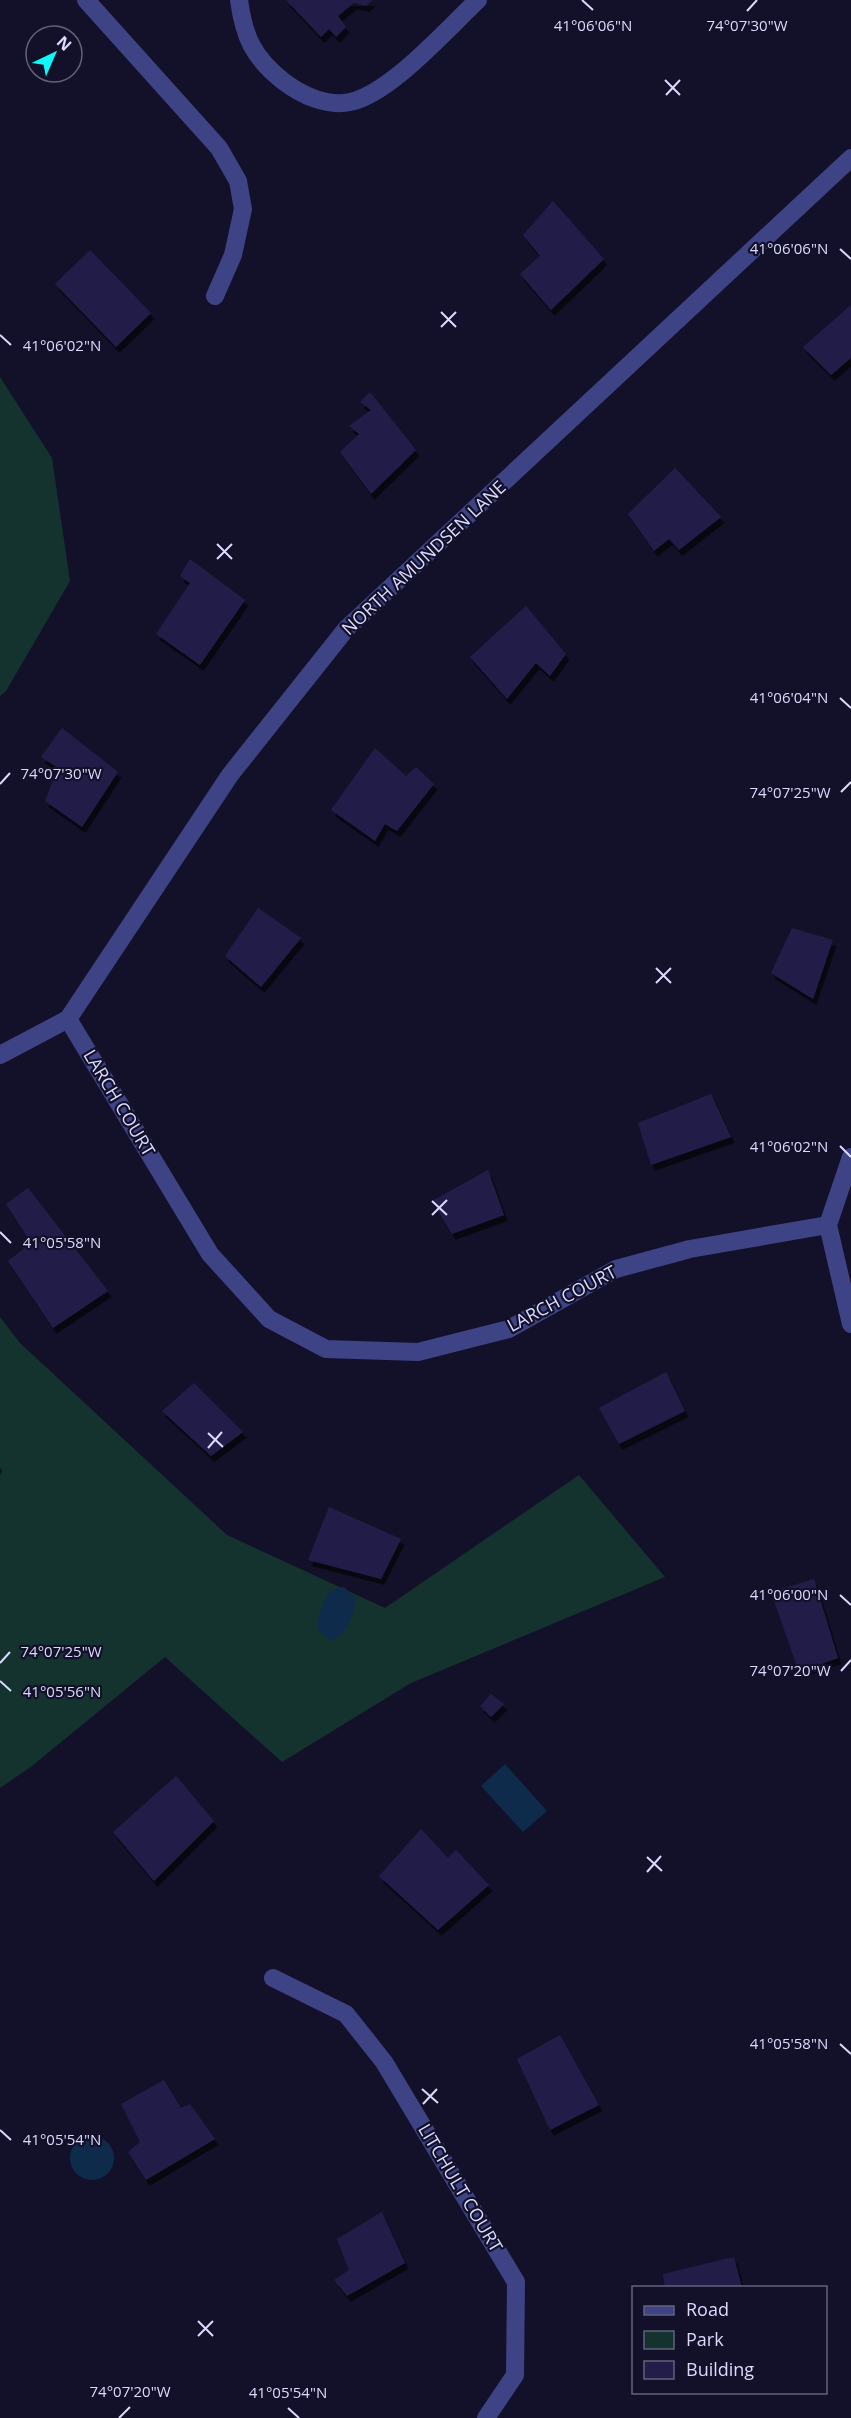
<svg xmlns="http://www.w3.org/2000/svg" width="851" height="2418" viewBox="0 0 851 2418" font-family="'Open Sans',sans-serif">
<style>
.green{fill:#14332f}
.water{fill:#0e2b4b}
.building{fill:#221e49;filter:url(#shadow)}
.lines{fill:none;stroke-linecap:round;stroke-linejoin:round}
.lane{stroke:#3e4386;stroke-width:18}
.street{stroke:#3e4386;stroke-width:18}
.ticks{fill:none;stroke:#dbdafe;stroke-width:2}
.labels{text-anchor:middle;stroke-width:4.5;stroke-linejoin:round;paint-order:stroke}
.street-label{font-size:18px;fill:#dbdafe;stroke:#131129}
.ticks-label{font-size:15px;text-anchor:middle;fill:#dbdafe;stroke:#131129;stroke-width:4.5;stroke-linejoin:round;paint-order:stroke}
</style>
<defs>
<filter id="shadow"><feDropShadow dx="3.5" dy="6" stdDeviation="0" flood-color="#0009"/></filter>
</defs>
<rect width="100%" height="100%" fill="#131129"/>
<g class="green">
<polygon points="0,377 52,458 70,581 6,691 0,696"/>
<polygon points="0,1317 20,1343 227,1535 385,1608 579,1475 665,1577 411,1683 282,1762 165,1657 32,1766 0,1788 0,1475 2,1471 0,1467"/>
</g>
<g class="water">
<path d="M344 1587 356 1598C354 1613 348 1634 333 1640L328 1639 319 1631C315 1622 324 1599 330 1592 334 1588 339 1588 344 1587Z"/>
<polygon points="505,1764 547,1811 523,1832 481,1786"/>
<circle cx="92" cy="2158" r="22"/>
</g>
<g class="building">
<polygon points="286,0 372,0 366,6 354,3 338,16 346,27 336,37 329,29 321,37"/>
<polygon points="553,201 604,259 551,310 520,274 540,256 523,235"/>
<polygon points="90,250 151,313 116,347 55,284"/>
<polygon points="851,305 851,358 831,375 803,347"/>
<polygon points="370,392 416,450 371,494 340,452 359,434 349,426 371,410 360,402"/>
<polygon points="675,468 721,517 679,550 669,539 654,551 628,514"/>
<polygon points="190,559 245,600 200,665 156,634 190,583 180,576"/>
<polygon points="526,606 566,654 550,676 536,663 507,699 470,657"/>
<polygon points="62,728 118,772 82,827 45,801 58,768 41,757"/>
<polygon points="375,748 406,776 416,767 434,784 397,831 385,824 375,841 331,810"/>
<polygon points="258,908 301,938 261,987 225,956"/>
<polygon points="792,928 833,940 813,999 771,973"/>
<polygon points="711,1094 731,1137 651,1165 638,1123"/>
<polygon points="488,1170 504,1215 452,1234 432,1201"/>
<polygon points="28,1188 108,1291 53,1328 8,1261 31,1243 6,1204"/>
<polygon points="666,1372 685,1411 619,1444 599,1408"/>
<polygon points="194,1383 243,1432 211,1456 162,1411"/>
<polygon points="329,1507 401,1539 381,1579 308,1560"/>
<polygon points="814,1579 838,1658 799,1672 771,1592"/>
<polygon points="491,1694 504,1704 491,1717 480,1706"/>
<polygon points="176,1776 214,1821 154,1881 113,1832"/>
<polygon points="421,1829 448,1858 456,1850 489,1885 438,1930 379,1876"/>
<polygon points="560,2035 599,2105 550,2130 517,2059"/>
<polygon points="164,2080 181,2108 190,2104 215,2139 146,2180 128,2152 140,2142 121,2104"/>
<polygon points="382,2212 405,2263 347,2296 334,2280 349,2270 337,2239"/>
<polygon points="734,2257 742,2288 665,2288 663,2274"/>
</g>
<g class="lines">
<g class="lane">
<polyline points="86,0 219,148 238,181 243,209 233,255 215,296"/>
<path d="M239 0C244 37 253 57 283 81 301 95 327 107 350 102 390 94 448 28 478 0"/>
</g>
<g class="street">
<polyline points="68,1019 210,1254 269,1319 326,1349 418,1352 509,1329 616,1269 690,1249 828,1225"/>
<polyline points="0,1055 68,1019 230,775 346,629 851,158"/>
<polyline points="851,1157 828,1225 851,1324"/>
<polyline points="273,1978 346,2014 384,2062 516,2282 515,2375 486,2418"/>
</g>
</g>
<path class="ticks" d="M582 0 593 10M747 11 757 0M665 80 680 95M666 95 680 80M840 249 851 259M441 312 456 327M441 327 456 312M0 335 11 345M217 544 232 559M217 559 232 544M840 698 851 708M0 784 10 773M841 792 851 782M656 968 671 983M656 983 671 968M840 1146 851 1157M432 1201 447 1215M432 1215 447 1200M0 1232 11 1243M208 1433 223 1447M208 1448 222 1432M840 1595 851 1605M0 1663 10 1652M841 1671 851 1660M0 1681 11 1691M647 1857 662 1871M647 1872 661 1856M840 2044 851 2054M422 2089 438 2103M423 2104 437 2089M0 2130 11 2140M198 2321 213 2336M198 2336 213 2321M288 2408 299 2418M119 2418 130 2407"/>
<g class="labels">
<g class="street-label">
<text transform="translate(424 558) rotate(-43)" y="6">NORTH AMUNDSEN LANE</text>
<text transform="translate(119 1103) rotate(59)" y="6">LARCH COURT</text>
<text transform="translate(562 1299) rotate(-28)" y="6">LARCH COURT</text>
<text transform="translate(460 2188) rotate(59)" y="6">LITCHULT COURT</text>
</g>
</g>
<g class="ticks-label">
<text x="593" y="31">41°06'06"N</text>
<text x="747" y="31">74°07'30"W</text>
<text x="789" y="254">41°06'06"N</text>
<text x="62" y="351">41°06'02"N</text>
<text x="789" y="703">41°06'04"N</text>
<text x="61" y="779">74°07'30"W</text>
<text x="790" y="798">74°07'25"W</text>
<text x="789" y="1152">41°06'02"N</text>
<text x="62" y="1248">41°05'58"N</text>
<text x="789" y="1600">41°06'00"N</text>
<text x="61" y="1657">74°07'25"W</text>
<text x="790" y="1676">74°07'20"W</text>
<text x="62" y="1697">41°05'56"N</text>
<text x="789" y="2049">41°05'58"N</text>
<text x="62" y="2145">41°05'54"N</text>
<text x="130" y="2397">74°07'20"W</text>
<text x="288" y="2398">41°05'54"N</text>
</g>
<rect x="632" y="2286" width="195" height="108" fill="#131129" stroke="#63617e" stroke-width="1.5"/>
<rect x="644" y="2306" width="30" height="9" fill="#3e4386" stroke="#63617e" stroke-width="1.5"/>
<text x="686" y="2316" font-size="18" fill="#dbdafe">Road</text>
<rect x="644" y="2331" width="30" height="18" fill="#14332f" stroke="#63617e" stroke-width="1.5"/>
<text x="686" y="2346" font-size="18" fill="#dbdafe">Park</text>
<rect x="644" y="2361" width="30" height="18" fill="#221e49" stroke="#63617e" stroke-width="1.5"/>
<text x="686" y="2376" font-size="18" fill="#dbdafe">Building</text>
<g transform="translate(54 54) rotate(44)"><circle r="28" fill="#131129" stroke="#63617e" stroke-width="1.5"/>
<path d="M0-4.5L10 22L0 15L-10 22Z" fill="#0df8f6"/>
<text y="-9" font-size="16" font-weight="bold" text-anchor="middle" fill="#dbdafe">N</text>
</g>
</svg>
